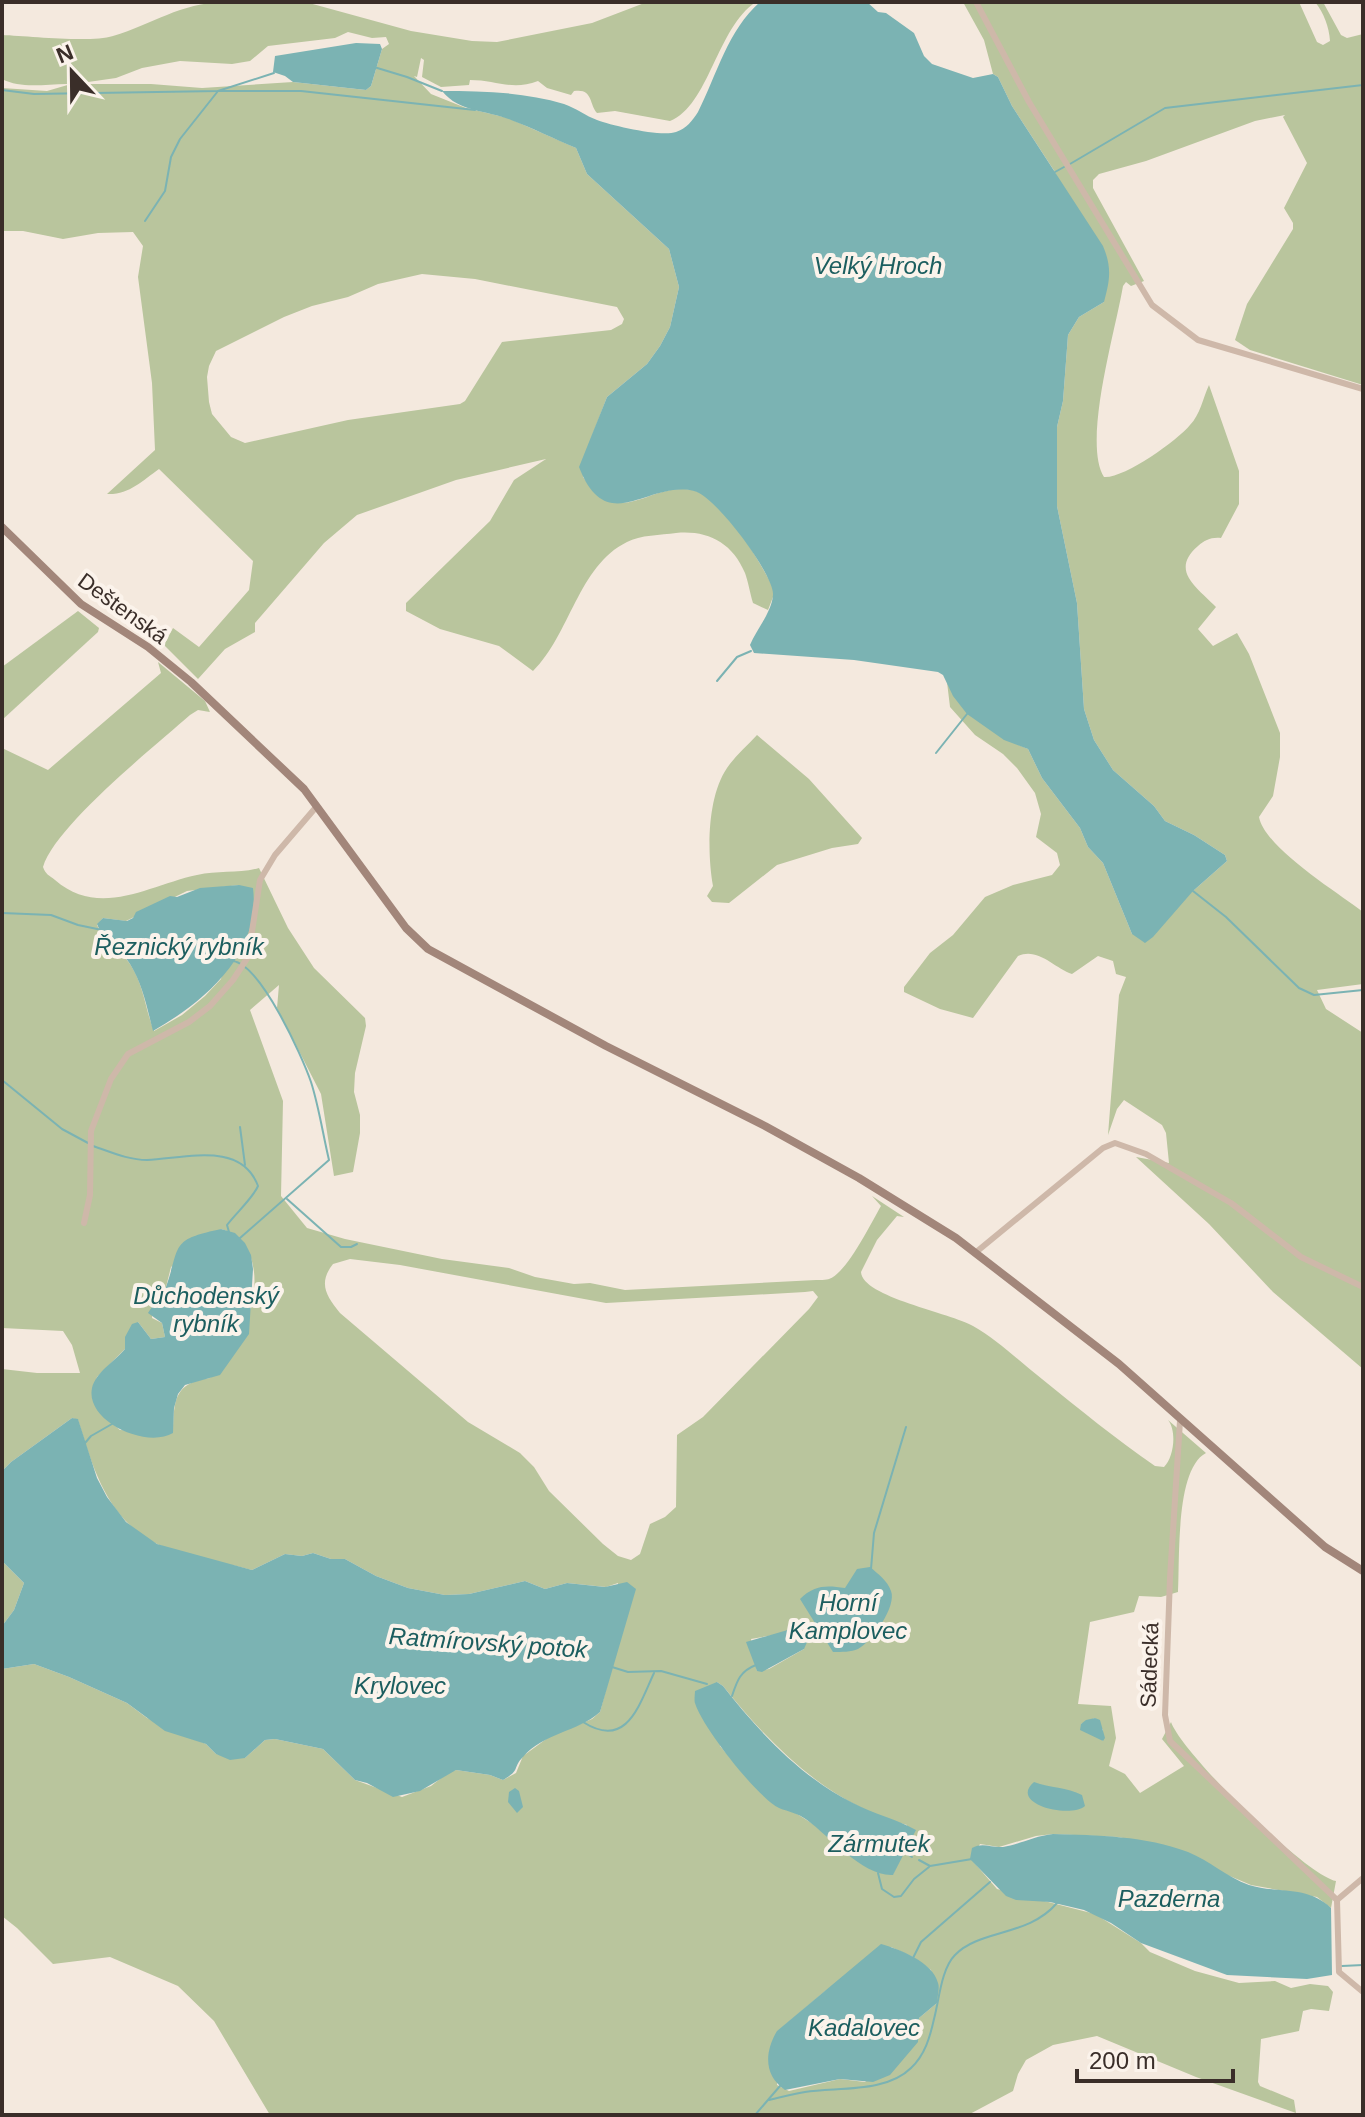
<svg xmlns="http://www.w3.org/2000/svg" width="1365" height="2117" viewBox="0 0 1365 2117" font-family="Arial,sans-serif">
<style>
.green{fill:#b9c59d;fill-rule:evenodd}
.water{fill:#7bb3b3}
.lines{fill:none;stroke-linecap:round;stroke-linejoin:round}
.stream{stroke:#7bb3b3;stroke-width:2}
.minor{stroke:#ceb8a9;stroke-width:6}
.secondary{stroke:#a2867a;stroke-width:8}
.labels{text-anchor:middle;stroke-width:8;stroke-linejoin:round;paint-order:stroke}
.street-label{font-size:22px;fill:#3a2e29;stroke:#fbf3eb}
.water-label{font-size:24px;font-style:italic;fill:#1c5e5f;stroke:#fbf3eb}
</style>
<rect width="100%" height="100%" fill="#f4e9de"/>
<g class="green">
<path d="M224 2 309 3 411 31 472 41 497 42 592 23 647 2H756C717 27 709 106 670 121L615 111 597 113C589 104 593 88 574 91L571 95 547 88 538 81C512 91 496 80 470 80L469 85 441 87 422 77 424 60 421 58 417 77 414 76 431 94 466 108 508 118 576 148 587 174 669 249 679 287 670 327 660 346 647 364 607 397 592 436 583 477C622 533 651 478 696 491 725 500 759 561 773 587V597L768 610 753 603C750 593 748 581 745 573 732 542 707 530 676 533 661 535 640 535 627 542 578 566 570 635 533 671L499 646 440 629 406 611V603L490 521 514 480 546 459 456 480 357 515 324 543 255 623V632L225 649 198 679 164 645 173 628 199 647 249 590 253 561 159 469C142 481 129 495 107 494L155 450 152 383 138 277 143 246 133 232 98 233 63 239 23 231H2V88L47 91 71 84C49 83 23 90 2 79V35C29 36 90 43 113 36 153 24 180 3 224 2ZM348 32 372 38 386 37 389 44 382 49 371 86 366 90 293 82 202 88 151 84H74L116 78 142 68 180 61 232 64 250 61 268 46 335 38ZM422 274 475 279 617 307 624 319 622 324 611 330 502 342 465 401 460 404 348 420 245 443 231 437 212 414 209 402 207 377 209 366 216 351 284 317 312 306 348 297 378 284Z"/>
<path d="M963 2H1299L1317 42 1323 45 1330 41C1329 27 1324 13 1315 2H1323L1341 35 1347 38 1363 34V385L1250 350 1235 340 1247 304 1293 229V223L1284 208 1307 163 1283 117 1285 115 1255 121 1146 161 1099 174 1093 180V188L1144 281 1131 286 1126 282 1123 286C1116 329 1082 442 1104 477 1123 479 1177 441 1190 425 1200 415 1203 398 1209 385L1239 471V504L1221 538C1211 537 1205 540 1198 546 1169 571 1198 588 1216 607L1198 629 1213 646 1237 633 1249 654 1280 733V757L1273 796 1259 817C1265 848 1337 892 1363 912V984L1317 990 1326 1009 1363 1033V1369L1273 1292 1209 1224 1136 1157 1169 1163 1166 1133 1162 1125 1124 1100 1117 1109 1108 1135 1119 995 1126 977 1116 974 1113 961 1098 956 1072 974C1054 968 1038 947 1018 956L973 1018 940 1009 904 992V987L930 953 953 935 985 897 1013 885 1052 875 1060 865 1057 853 1036 837 1041 814 1035 793 1017 768 1003 754 975 735 950 707 947 682C959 711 1000 738 1028 749L1042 778 1080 828 1088 847 1103 863 1132 934 1193 891 1227 861 1225 855 1194 835 1165 821 1154 806 1113 770 1094 740 1084 709 1077 603 1057 506V427L1063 401 1068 335 1079 317 1104 302 1055 172 1012 106 998 77 993 74 984 40Z"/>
<polygon points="78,611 99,628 98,632 2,720 2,667"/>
<path d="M158 662 205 701 210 712 198 710 190 715C155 746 55 826 43 867 46 875 49 875 55 880 100 919 149 885 197 875 218 870 239 874 259 868L288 928 314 968 365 1018 366 1026 355 1073 354 1092 360 1115V1133L353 1172 334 1176 321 1094 277 1008 279 985 250 1010 283 1101 281 1196 307 1228 345 1239 442 1259 509 1268 535 1277 574 1284 590 1283 625 1290 816 1280C817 1280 828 1280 829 1279 847 1273 871 1223 881 1206L872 1196 904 1217 897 1216 877 1240 861 1272C862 1297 951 1313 973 1326 998 1340 1020 1362 1042 1379 1079 1409 1116 1439 1155 1466L1164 1467C1174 1457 1177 1431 1168 1420L1206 1453C1175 1469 1180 1560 1178 1592L1161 1597 1139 1596 1134 1612 1090 1622 1078 1704 1111 1706 1116 1738 1109 1766 1125 1774 1140 1793 1184 1766 1162 1739 1171 1722C1182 1753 1304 1874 1336 1881L1331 1908 1317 1897 1251 1885 1154 1844 1118 1837 1053 1834 1036 1836 999 1847 980 1844 971 1859 997 1889 1095 1914 1141 1943 1150 1952 1195 1971 1239 1983 1275 1981 1291 1988 1310 1984 1328 1986 1333 1992 1329 2011 1311 2009 1303 2011 1299 2031 1261 2039 1258 2082 1260 2086 1294 2100 1296 2113 1196 2077 1097 2036 1053 2045 1026 2060 1018 2074 1013 2091 968 2115H649L651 2113 646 2115H270L214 2021 178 1986 110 1957 53 1964 17 1928 2 1916V1669L34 1664 69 1677 127 1703 147 1718 206 1744 216 1754 245 1758 265 1740 275 1739 323 1749 355 1780 402 1797 431 1786 449 1772 456 1770 490 1775 503 1780 516 1773 523 1756 549 1737 592 1719 600 1712 612 1667 618 1583 606 1587 567 1583 545 1589 525 1581 469 1594 445 1595 408 1588 376 1576 345 1559H331L313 1553 302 1556 285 1554 252 1570C226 1563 177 1554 155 1543 107 1518 93 1468 78 1420L72 1418 11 1462 2 1471V1369L37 1373H80L72 1345 63 1331 2 1328V748L48 770 161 673ZM239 885 221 979 205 996 182 1015 154 1031C145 1009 144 985 130 964 120 949 104 942 97 925L103 918 126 921 187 891ZM221 1229C255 1238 259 1277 251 1307 245 1326 221 1359 210 1378 174 1383 174 1400 173 1432L120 1430 107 1419 92 1395 97 1377 125 1349 138 1322 151 1339 165 1337 162 1323 152 1318 153 1304 165 1291 171 1267ZM350 1259 400 1265 606 1303 805 1292 813 1291 818 1297 809 1309 703 1417 677 1435 676 1507 665 1517 650 1524 640 1554 631 1560 618 1556 603 1544 549 1491 534 1467 520 1453 468 1422 340 1313C326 1296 318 1283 333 1264ZM774 1635 804 1649 769 1669 757 1671 751 1639ZM717 1682 723 1686C772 1747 830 1805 907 1825L903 1852 893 1874 805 1819 791 1810 778 1807 748 1779 720 1746ZM1095 1718 1103 1730V1741L1081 1724ZM891 1947 913 1957 931 1970 937 2003 919 2018 916 2033 865 2082 840 2079 789 2091 777 2085 778 2031 824 1992Z"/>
<path d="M757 735 809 779 862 838 858 844 832 848 777 865 729 903 712 902 707 896 713 886C707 853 707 797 727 768 735 756 747 746 757 735Z"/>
<polygon points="2,1561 24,1583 14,1610 2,1626"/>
</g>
<g class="water">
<path d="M760 2H867L878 12 886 13 914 33 924 56 932 64 973 78 993 74 998 77 1012 106 1103 246C1112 267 1110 280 1104 302L1079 317 1068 335 1063 401 1057 427V506L1077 603 1084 709 1094 740 1113 770 1154 806 1165 821 1194 835 1225 855 1227 861 1193 891 1153 937 1145 943 1132 934 1103 863 1088 847 1080 828 1042 778 1028 749 1004 740 967 714 953 696 943 675 938 672 854 660 754 653 750 645C756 630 772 612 773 595 775 576 715 495 694 491 648 480 607 539 579 467L607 397 647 364 660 346 670 327 679 287 669 249 587 174 576 148C554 139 533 128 511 120 487 110 460 113 442 91 482 91 525 92 564 104 576 108 586 116 597 120 613 126 661 137 676 132 686 129 693 120 698 112 717 74 728 30 760 2Z"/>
<polygon points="356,43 380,44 382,49 371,86 366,90 293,82 285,76 273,72 275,56"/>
<path d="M239 885 253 888C261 954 204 1002 153 1031 147 1008 143 985 130 964 120 948 104 942 97 924L103 918 127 921 133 918 136 912 170 896 177 897 200 888Z"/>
<path d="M221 1229 235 1233 245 1243 251 1255 253 1269 249 1334 220 1375 185 1385 178 1394 174 1408 173 1433C146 1449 85 1421 92 1388 96 1372 115 1361 125 1349V1337L132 1324 138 1322 151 1339 165 1337 162 1323 148 1313C153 1304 163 1297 166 1287 181 1244 170 1240 221 1229Z"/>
<path d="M72 1418 78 1419 97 1478 107 1497 126 1522 157 1544 252 1570 285 1554 302 1556 313 1553 331 1559H345L376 1576 408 1588 445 1595 469 1594 525 1581 545 1589 567 1583 605 1587 627 1582 636 1589 600 1712C578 1732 543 1733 523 1757 512 1768 521 1770 503 1780L490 1775 456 1770 420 1791 393 1797 367 1783 355 1780 323 1749 275 1739 265 1740 245 1758 230 1760 216 1754 206 1744 165 1731 127 1703 69 1677 34 1664 2 1669V1626L14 1610 24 1583 2 1561V1471L11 1462Z"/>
<path d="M870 1567C878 1574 887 1580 891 1591 897 1606 872 1642 858 1649 851 1652 842 1652 833 1652L800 1599C814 1585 826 1585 845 1588L857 1569Z"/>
<polygon points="791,1629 799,1631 808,1640 804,1649 762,1672 757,1671 746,1642"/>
<path d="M717 1682 723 1686C759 1732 801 1777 853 1803 873 1814 897 1819 916 1830L893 1875C864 1877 829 1836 807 1820 798 1813 789 1812 779 1808 757 1797 702 1727 695 1703 694 1701 695 1693 695 1691Z"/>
<polygon points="1095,1718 1100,1720 1105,1738 1103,1741 1080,1730 1081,1724 1086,1720"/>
<path d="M1034 1782C1050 1788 1067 1787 1082 1795L1085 1806C1070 1819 1008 1804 1034 1782Z"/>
<polygon points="515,1788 519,1791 523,1807 517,1813 508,1802 509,1792"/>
<path d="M1053 1834C1097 1835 1146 1836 1188 1852 1210 1861 1227 1877 1249 1885 1278 1894 1307 1885 1331 1908L1332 1975 1307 1979 1227 1975 1141 1943 1111 1923 1084 1910 1050 1902 1016 1900 1006 1896 970 1859 972 1848C983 1842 991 1848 1003 1847 1018 1845 1034 1836 1053 1834Z"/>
<path d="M881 1944C899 1949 933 1962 938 1983 940 1988 937 1997 937 2003L919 2018 918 2042 890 2075 873 2082 840 2079 785 2090C763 2075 765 2051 777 2031Z"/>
</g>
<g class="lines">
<g class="stream">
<polyline points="374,67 407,77 442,91"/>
<polyline points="2,90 34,94 218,91 274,73"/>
<polyline points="1070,164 1165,108 1363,85"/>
<polyline points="1055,172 1064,167"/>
<polyline points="145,221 165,191 171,157 180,139 218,91 301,91 475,110"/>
<polyline points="717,681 737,657 751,651"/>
<polyline points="936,753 967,714"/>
<polyline points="1193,891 1226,917 1299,988 1314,995 1363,990"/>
<polyline points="2,913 51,915 78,925 102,930"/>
<path d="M233 961C261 965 302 1056 311 1082 319 1107 323 1135 329 1160L240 1238"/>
<polyline points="2,1080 62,1129 88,1143"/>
<polyline points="240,1127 245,1165"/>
<path d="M93 1146C111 1152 128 1160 147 1160 183 1159 241 1140 258 1186 253 1198 236 1213 227 1225L229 1232"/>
<polyline points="287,1199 341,1247 351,1247 357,1244"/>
<polyline points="85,1443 91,1436 112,1424"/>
<polyline points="871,1569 874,1533 906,1427"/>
<polyline points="808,1640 819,1632"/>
<polyline points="612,1667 628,1672 661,1671 707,1684"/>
<path d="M732 1696C737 1681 740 1671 756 1665"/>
<path d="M583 1722C627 1750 639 1705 654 1673"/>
<polyline points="903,1851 912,1857"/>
<polyline points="919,1860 930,1866 972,1859"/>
<polyline points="878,1873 882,1889 894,1897 901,1896 914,1879 929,1867"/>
<polyline points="913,1958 921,1942 990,1882"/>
<polyline points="1342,1966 1363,1965"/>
<path d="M769 2100C781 2097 793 2094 805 2092 838 2087 886 2093 911 2068 925 2055 930 2037 934 2019 939 2001 941 1969 955 1955 980 1929 1028 1937 1057 1903"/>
<polyline points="755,2115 780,2086"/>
</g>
<g class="minor">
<polyline points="976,2 1029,102 1152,305 1198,340 1363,389"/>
<polyline points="84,1223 90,1195 91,1131 111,1079 128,1054 189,1022 210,1006 233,980 248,957 260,880 275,855 317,806"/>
<polyline points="975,1253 1103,1148 1115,1143 1146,1154 1231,1203 1301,1257 1363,1287"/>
<polyline points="1180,1421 1170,1578 1165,1715 1170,1741 1337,1900"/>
<polyline points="1337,1900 1339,1972 1363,1992"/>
<polyline points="1337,1900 1363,1878"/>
</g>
<polyline class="secondary" points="2,527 81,604 148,647 191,682 304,789 406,928 428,949 606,1046 765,1126 859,1178 956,1238 1119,1364 1325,1547 1363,1571"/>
</g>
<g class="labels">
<g class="street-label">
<text transform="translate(123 608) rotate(36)" y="8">Deštenská</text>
<text transform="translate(1149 1665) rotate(-88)" y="8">Sádecká</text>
</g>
<g class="water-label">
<text x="878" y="274">Velký Hroch</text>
<text x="179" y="955">Řeznický rybník</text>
<text x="206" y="1304">Důchodenský<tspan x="206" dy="28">rybník</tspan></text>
<text x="848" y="1611">Horní<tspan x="848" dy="28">Kamplovec</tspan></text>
<text transform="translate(488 1643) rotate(4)" y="8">Ratmírovský potok</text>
<text x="400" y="1694">Krylovec</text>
<text x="879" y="1852">Zármutek</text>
<text x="1169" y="1907">Pazderna</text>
<text x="864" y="2036">Kadalovec</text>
</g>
</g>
<rect width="1365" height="2117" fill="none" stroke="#3a2e29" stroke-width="8"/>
<g transform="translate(72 72) rotate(338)" stroke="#fbf3eb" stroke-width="6" paint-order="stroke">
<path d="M0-6L14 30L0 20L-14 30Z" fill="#3a2e29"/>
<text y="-12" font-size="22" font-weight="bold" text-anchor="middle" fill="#3a2e29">N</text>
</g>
<path d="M1077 2069v12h156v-12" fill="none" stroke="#3a2e29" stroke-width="4"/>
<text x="1089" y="2069" font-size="24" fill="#3a2e29" stroke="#fbf3eb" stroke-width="6" paint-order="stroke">200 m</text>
</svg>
